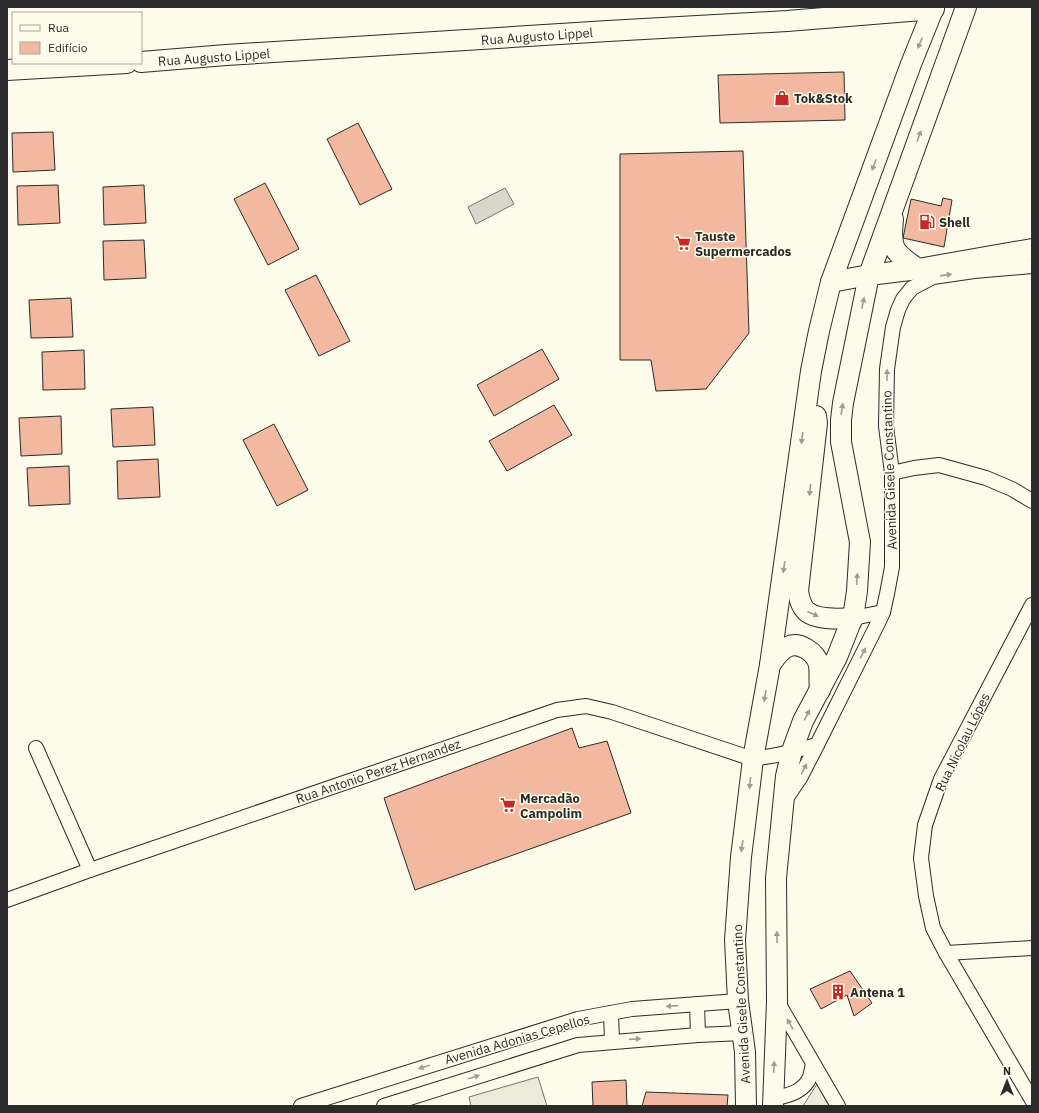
<svg xmlns="http://www.w3.org/2000/svg" width="1039" height="1113" viewBox="0 0 1039 1113" font-family="'IBM Plex Sans',sans-serif">
<style>
.green{fill:#ecebdb;stroke:#74746e}
.water{fill:#d8d7c9;stroke:#74746e}
.building{fill:#f2b8a0;stroke:#2b2b2b}
.lines{fill:none;stroke-linecap:round;stroke-linejoin:round}
.street-casing{stroke:#2b2b2b;stroke-width:16}
.secondary-casing{stroke:#2b2b2b;stroke-width:22}
.street{stroke:#fdfbea;stroke-width:14}
.secondary{stroke:#fdfbea;stroke-width:20}
.oneway{fill:#9e9d94}
.labels{text-anchor:middle;stroke-width:3;stroke-linejoin:round;paint-order:stroke}
.street-label{font-size:13px;fill:#2b2b2b;stroke:#fdfbea}
.poi-label{font-size:13px;font-weight:bold;fill:#2b2b2b;stroke:#fdfbea;text-anchor:start}
</style>
<rect width="100%" height="100%" fill="#fdfbea"/>
<g class="green">
<polygon points="538,1077 547,1106 471,1106 469,1097"/>
<polygon points="817,1084 829,1106 803,1106"/>
</g>
<polygon class="water" points="505,188 514,204 476,224 468,207"/>
<g class="building">
<polygon points="844,72 845,120 720,123 718,75"/>
<polygon points="358,123 392,189 360,205 327,139"/>
<polygon points="53,132 55,170 13,172 12,133"/>
<polygon points="743,151 749,333 706,389 656,391 651,360 620,360 620,154"/>
<polygon points="265,183 299,249 268,265 234,199"/>
<polygon points="58,185 60,223 18,225 17,186"/>
<polygon points="144,185 146,223 104,225 103,187"/>
<polygon points="943,198 952,200 944,247 903,238 911,199 941,206"/>
<polygon points="144,240 146,278 104,280 103,241"/>
<polygon points="316,275 350,341 319,356 285,290"/>
<polygon points="71,298 73,337 31,338 29,300"/>
<polygon points="542,349 559,379 494,416 477,385"/>
<polygon points="84,350 85,389 43,390 42,352"/>
<polygon points="554,405 572,435 507,471 489,441"/>
<polygon points="153,407 155,445 113,447 111,409"/>
<polygon points="61,416 62,454 21,456 19,418"/>
<polygon points="274,424 308,490 277,506 243,440"/>
<polygon points="158,459 160,497 118,499 117,461"/>
<polygon points="69,466 70,504 29,506 27,468"/>
<polygon points="572,728 579,748 607,741 631,813 415,890 384,798"/>
<polygon points="850,971 872,1003 854,1016 847,995 821,1009 810,989"/>
<polygon points="626,1080 627,1106 593,1106 592,1082"/>
<polygon points="646,1092 728,1095 727,1106 642,1106"/>
</g>
<g class="lines">
<defs>
<g id="street">
<polyline points="892,473 914,468 939,465 986,478 1012,489 1032,501"/>
<polyline points="1032,605 941,779 925,825 921,858 926,896 933,928 946,953 1032,1100"/>
<polyline points="853,618 883,612"/>
<polyline points="36,748 90,870"/>
<polyline points="785,800 800,778 817,745 878,623 883,612 887,594 892,567 892,473 886,426 887,369 893,327 898,310 903,299 912,288 933,277 974,271 1032,266"/>
<polyline points="7,900 90,870 557,710 586,706 612,712 753,759 777,755 817,745"/>
<polyline points="946,953 1032,948"/>
<polyline points="777,1001 838,1106"/>
<polyline points="697,1004 698,1035"/>
<polyline points="611,1013 612,1041"/>
<path d="M772 1099C788 1095 803 1093 810 1077 811 1073 812 1068 813 1064"/>
<polyline points="301,1106 578,1019 632,1009 738,1001"/>
<polyline points="384,1106 578,1045 698,1035 743,1033"/>
</g>
<g id="secondary">
<polyline points="141,62 226,55 608,31 787,21 934,9"/>
<polyline points="7,70 127,63"/>
<path d="M893 219C892 229 890 245 898 253 903 259 911 264 918 269"/>
<polyline points="831,282 869,275 918,269 1032,249"/>
<path d="M816 416 817 423 798 591C799 598 801 606 806 611 816 620 840 619 853 618"/>
<path d="M770 665C775 658 779 651 787 647 799 641 816 652 819 665 820 672 819 682 820 690"/>
<polyline points="746,1106 745,1052 738,1001 735,940 741,857 745,825 753,759 770,665 811,371 819,331 831,282 911,64 934,7"/>
<polyline points="773,1106 777,1001 776,878 786,776 792,751 803,721 837,657 850,624 853,618 857,591 860,542 841,442 841,420 843,403 869,275 966,7"/>
</g>
</defs>
<use href="#street" class="street-casing"/>
<use href="#secondary" class="secondary-casing"/>
<use href="#street" class="street"/>
<use href="#secondary" class="secondary"/>
</g>
<defs><path id="oneway-solid" d="M-6-.8H1V-3.2L6.5 0L1 3.2V.8H-6Z"/></defs>
<g class="oneway">
<use href="#oneway-solid" transform="translate(920 43) rotate(112)"/>
<use href="#oneway-solid" transform="translate(919 136) rotate(-70)"/>
<use href="#oneway-solid" transform="translate(874 165) rotate(110)"/>
<use href="#oneway-solid" transform="translate(946 275) rotate(-8)"/>
<use href="#oneway-solid" transform="translate(863 303) rotate(-79)"/>
<use href="#oneway-solid" transform="translate(887 375) rotate(-89)"/>
<use href="#oneway-solid" transform="translate(842 409) rotate(-81)"/>
<use href="#oneway-solid" transform="translate(802 438) rotate(98)"/>
<use href="#oneway-solid" transform="translate(810 490) rotate(96)"/>
<use href="#oneway-solid" transform="translate(784 567) rotate(98)"/>
<use href="#oneway-solid" transform="translate(857 579) rotate(-86)"/>
<use href="#oneway-solid" transform="translate(813 614) rotate(24)"/>
<use href="#oneway-solid" transform="translate(863 653) rotate(-63)"/>
<use href="#oneway-solid" transform="translate(765 696) rotate(100)"/>
<use href="#oneway-solid" transform="translate(807 715) rotate(-62)"/>
<use href="#oneway-solid" transform="translate(804 769) rotate(-62)"/>
<use href="#oneway-solid" transform="translate(750 783) rotate(96)"/>
<use href="#oneway-solid" transform="translate(742 846) rotate(99)"/>
<use href="#oneway-solid" transform="translate(777 937) rotate(-91)"/>
<use href="#oneway-solid" transform="translate(672 1006) rotate(176)"/>
<use href="#oneway-solid" transform="translate(790 1024) rotate(-120)"/>
<use href="#oneway-solid" transform="translate(635 1039) rotate(-4)"/>
<use href="#oneway-solid" transform="translate(424 1067) rotate(162)"/>
<use href="#oneway-solid" transform="translate(774 1067) rotate(-87)"/>
<use href="#oneway-solid" transform="translate(474 1077) rotate(-17)"/>
</g>
<defs>
<symbol id="shop-bare" viewBox="-9 -9 18 18"><path d="M-5-2.5h2.3a2.7 3.5 0 0 1 5.4 0H5L5.5 6h-11ZM-1.5-2.5h3a1.5 2.3 0 0 0-3 0Z" fill="#c62828" stroke="#fdfbea" stroke-width="2.5" paint-order="stroke"/></symbol>
<symbol id="fuel-bare" viewBox="-9 -9 18 18"><path d="M-5.5-6h7V0h2V4h1.3V-2.5L3-4.5l.8-.8L6-3V5H2.5V1h-1V6h-7ZM-4.2-4.7v3.2H.2V-4.7Z" fill="#c62828" stroke="#fdfbea" stroke-width="2.5" paint-order="stroke"/></symbol>
<symbol id="supermarket-bare" viewBox="-9 -9 18 18"><path d="M-6-5.5h2.5l.6 2H6L4.5 2H-2.5L-4.4-4H-6ZM-1.5 3.2a1.3 1.3 0 1 0 .1 0ZM3 3.2a1.3 1.3 0 1 0 .1 0Z" fill="#c62828" stroke="#fdfbea" stroke-width="2.5" paint-order="stroke"/></symbol>
<symbol id="building-bare" viewBox="-9 -9 18 18"><path d="M-4-6H4V6H1V3H-1V6H-4ZM-2.5-4.3h1.7v1.8h-1.7ZM.8-4.3h1.7v1.8H.8ZM-2.5-1h1.7V.8h-1.7ZM.8-1h1.7V.8H.8Z" fill="#c62828" stroke="#fdfbea" stroke-width="2.5" paint-order="stroke"/></symbol>
</defs>
<g fill-rule="evenodd">
<use href="#shop-bare" x="771" y="87" width="22" height="22"/>
<use href="#fuel-bare" x="916" y="211" width="22" height="22"/>
<use href="#supermarket-bare" x="672" y="232" width="22" height="22"/>
<use href="#supermarket-bare" x="497" y="794" width="22" height="22"/>
<use href="#building-bare" x="827" y="981" width="22" height="22"/>
</g>
<g class="labels">
<g class="street-label">
<text transform="translate(537 36) rotate(-4)" y="5">Rua Augusto Lippel</text>
<text transform="translate(214 57) rotate(-4)" y="5">Rua Augusto Lippel</text>
<text transform="translate(889 470) rotate(-92)" y="5">Avenida Gisele Constantino</text>
<text transform="translate(962 742) rotate(-64)" y="5">Rua Nicolau Lópes</text>
<text transform="translate(378 771) rotate(-19)" y="5">Rua Antonio Perez Hernandez</text>
<text transform="translate(741 1004) rotate(-93)" y="5">Avenida Gisele Constantino</text>
<text transform="translate(517 1039) rotate(-16)" y="5">Avenida Adonias Cepellos</text>
</g>
<g class="poi-label">
<text x="794" y="103">Tok&amp;Stok</text>
<text x="939" y="227">Shell</text>
<text x="695" y="241">Tauste<tspan x="695" dy="15">Supermercados</tspan></text>
<text x="520" y="803">Mercadão<tspan x="520" dy="15">Campolim</tspan></text>
<text x="850" y="997">Antena 1</text>
</g>
</g>
<rect width="1039" height="1113" fill="none" stroke="#2b2b2b" stroke-width="16"/>
<rect x="12" y="12" width="130" height="52" fill="#fdfbea" stroke="#a9a89e"/>
<rect x="20" y="25" width="20" height="6" fill="#fdfbea" stroke="#a9a89e"/>
<text x="48" y="32" font-size="12" fill="#2b2b2b">Rua</text>
<rect x="20" y="42" width="20" height="12" fill="#f2b8a0" stroke="#a9a89e"/>
<text x="48" y="52" font-size="12" fill="#2b2b2b">Edifício</text>
<g transform="translate(1007 1081)" stroke="#fdfbea" stroke-width="3" paint-order="stroke">
<path d="M0-3L7 15L0 10L-7 15Z" fill="#2b2b2b"/>
<text y="-6" font-size="11" font-weight="bold" text-anchor="middle" fill="#2b2b2b">N</text>
</g>
</svg>
